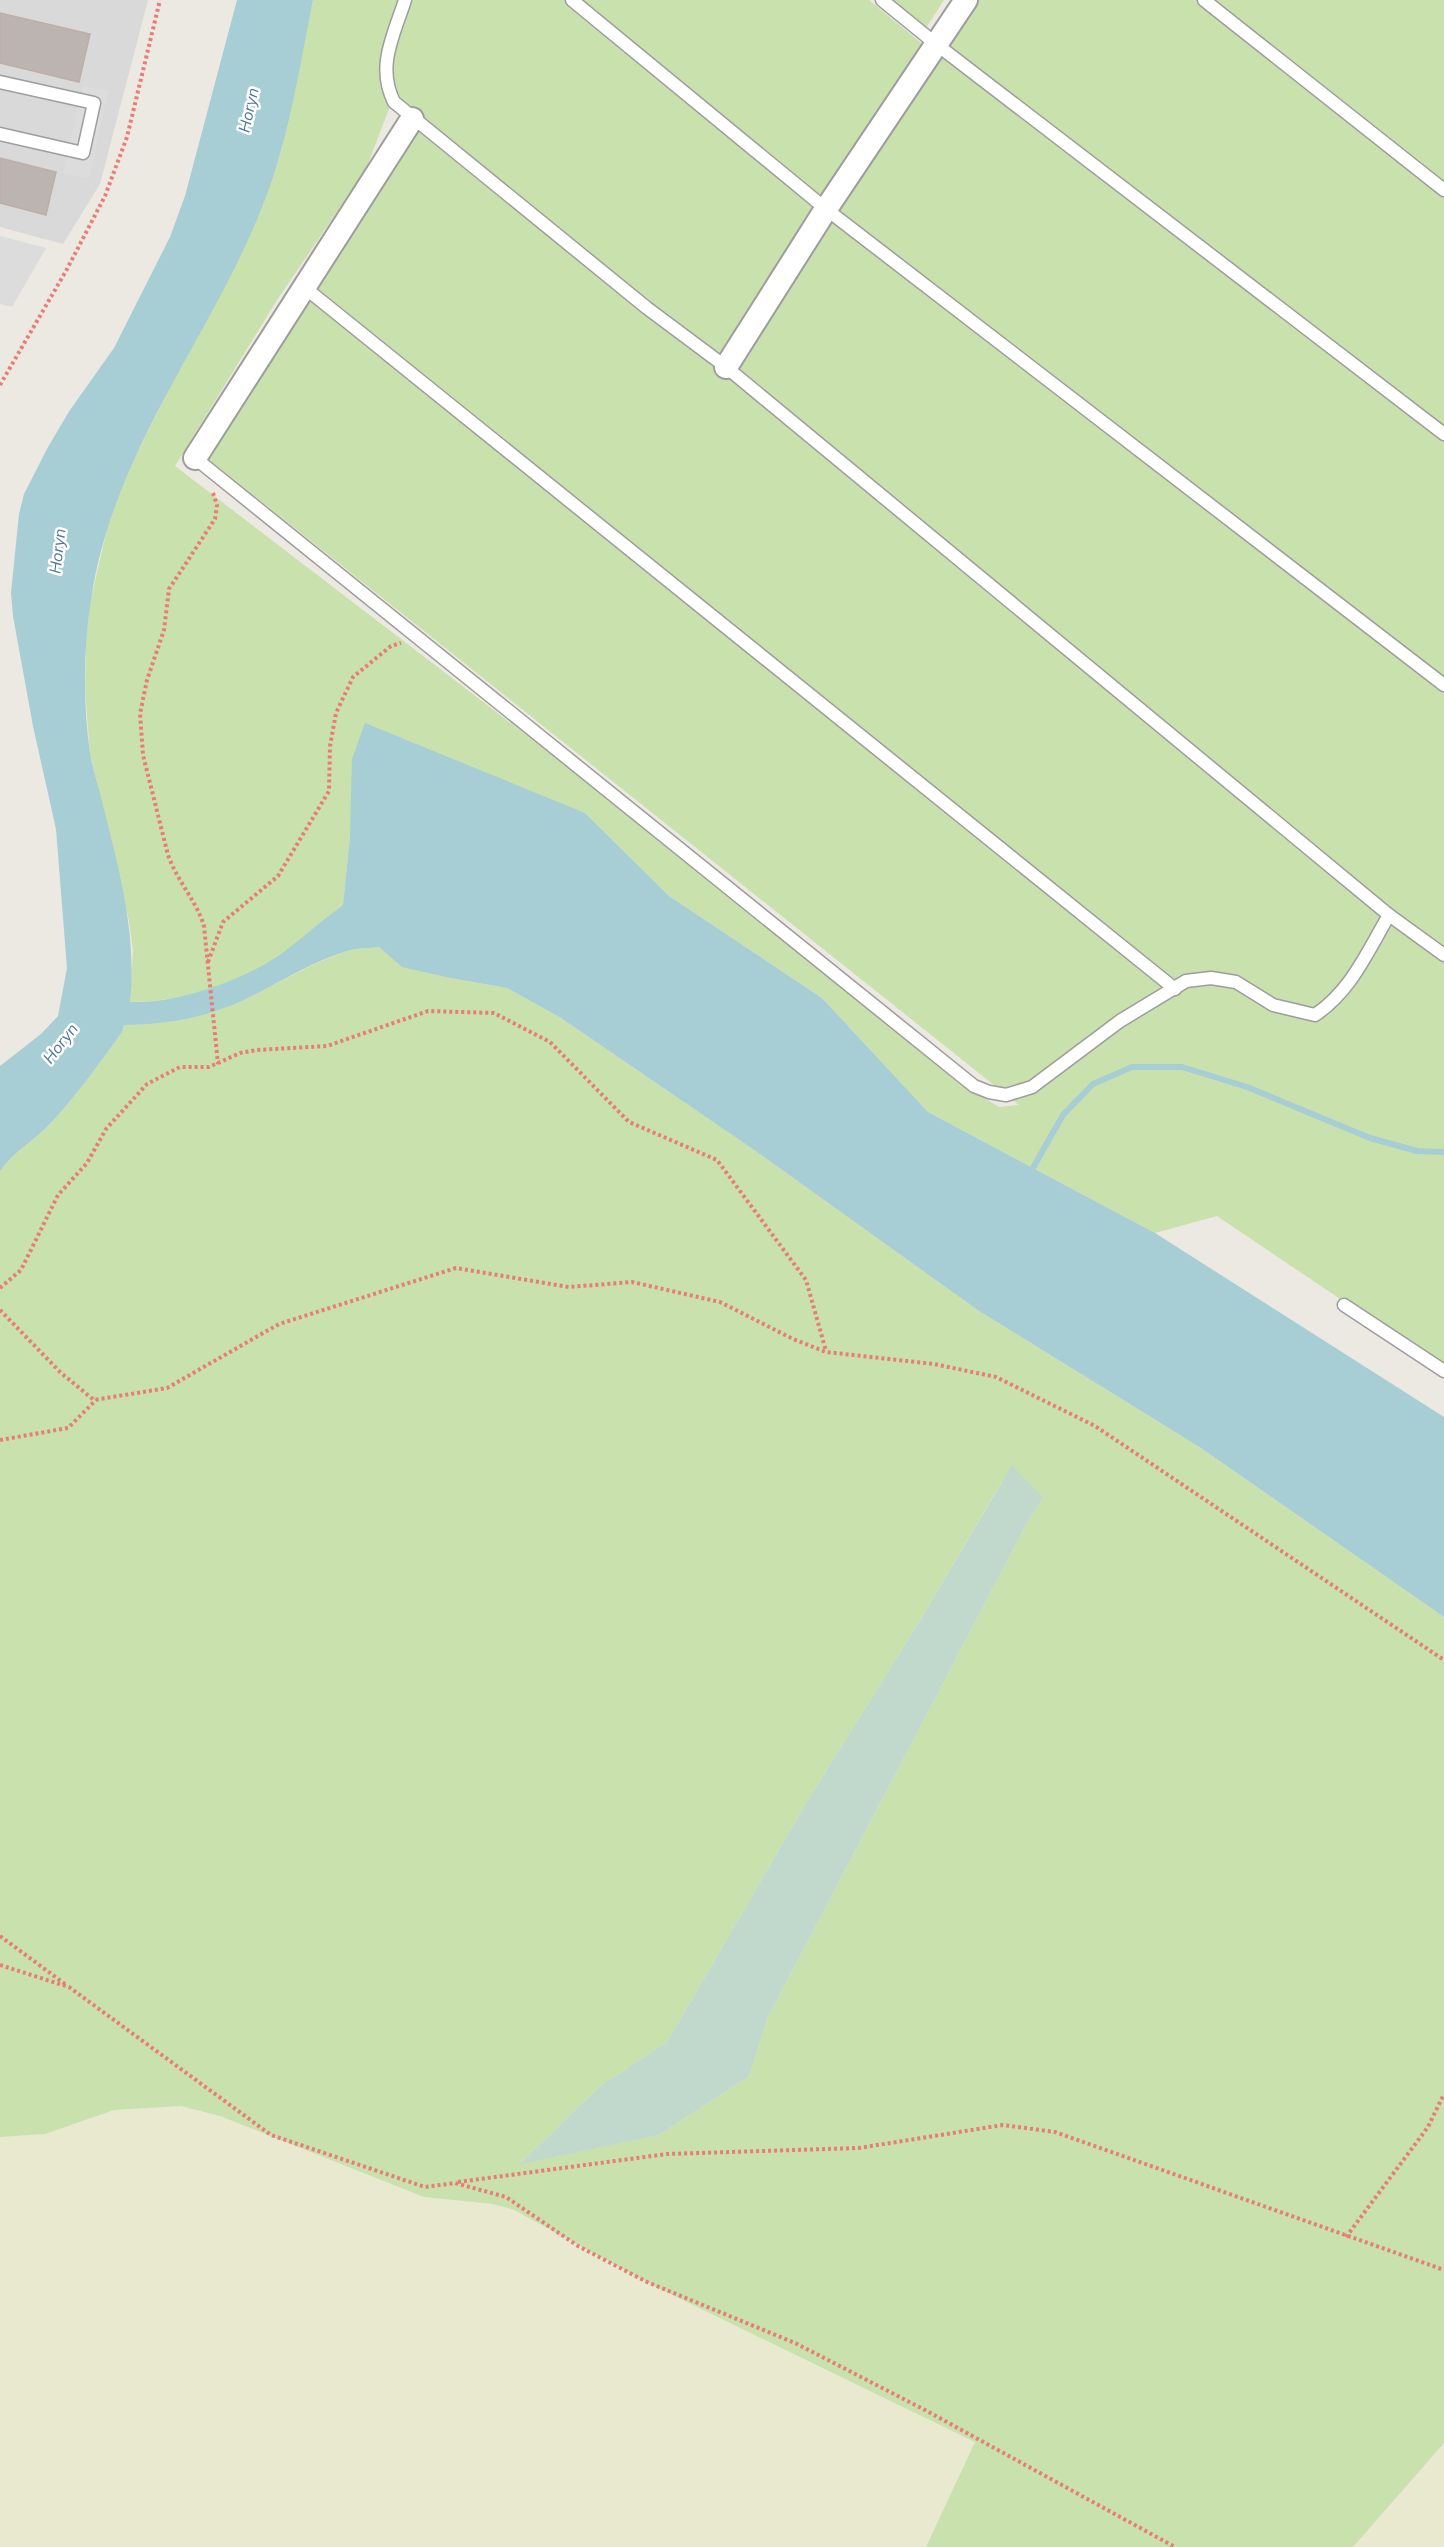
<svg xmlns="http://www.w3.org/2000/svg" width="1444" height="2547" viewBox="0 0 1444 2547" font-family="Mulish,sans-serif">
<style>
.residential{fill:#dad9d9}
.farmland{fill:#e8e9cf}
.grass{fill:#c9e1ad;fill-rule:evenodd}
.wetland{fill:#c1d8cd}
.parking{fill:#dcdcdc}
.water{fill:#a7cdd5}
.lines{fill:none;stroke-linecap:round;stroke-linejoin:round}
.stream{stroke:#a7cdd5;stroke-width:6}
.building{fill:#bcb4b0;stroke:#bcafa7;stroke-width:1.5}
.lane-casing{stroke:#9d9d9d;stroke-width:15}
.street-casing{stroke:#9d9d9d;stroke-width:26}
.path{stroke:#e97d76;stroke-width:4;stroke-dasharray:3 3;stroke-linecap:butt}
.lane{stroke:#fff;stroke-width:12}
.street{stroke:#fff;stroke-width:22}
.labels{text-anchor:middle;stroke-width:5;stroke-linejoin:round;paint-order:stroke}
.water-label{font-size:16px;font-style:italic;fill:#517899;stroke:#fff}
</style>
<rect width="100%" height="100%" fill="#ece8e2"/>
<polygon class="residential" points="0,0 148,0 100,184 63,244 0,227"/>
<g class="farmland">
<polygon points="181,2106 220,2116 424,2197 493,2204 514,2210 656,2287 976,2442 926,2547 0,2547 0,2137 45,2134 114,2110"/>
<polygon points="1444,2443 1444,2547 1353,2547"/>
</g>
<g class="grass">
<path d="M313 0H399C387 39 369 64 390 106L366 169 277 300 175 466 606 796 973 1091 999 1107 1019 1105 203 455 421 118C415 112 406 106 400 99 378 71 403 28 412 0H869L937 56 976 0H1444V1369L1217 1216 1155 1233 928 1112 822 998 669 896 585 813 350 836 343 905C323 919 305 936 286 951 247 981 179 1003 130 1002L133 951 129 921 90 754 85 690 86 637 91 598 111 512 132 463 166 395 229 278 261 210 280 154Z"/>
<polygon points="887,0 944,0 924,31"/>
<path d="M379 947 403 967 445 977 507 988 561 1018 757 1152 979 1311 1201 1448 1444 1617V2443L1353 2547H926L975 2442 656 2287 514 2210 493 2204 424 2197 220 2116 181 2106 114 2110 45 2134 0 2137V1171C14 1151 34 1141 50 1124 77 1095 99 1064 122 1032L124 1025C165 1025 209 1016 246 999 279 983 311 963 347 951 357 948 369 948 379 947ZM1001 1483 1043 1498 1028 1521 768 2017 749 2076 659 2135 521 2163 599 2087 667 2042 805 1805 921 1619Z"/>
</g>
<polygon class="wetland" points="1012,1465 1043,1498 1028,1521 768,2017 749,2076 659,2135 520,2164 599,2087 667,2042 805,1805 921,1619"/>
<g class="parking">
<polygon points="83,86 108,91 89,179 63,173"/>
<polygon points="0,236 46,248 12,307 0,304"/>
</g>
<path class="water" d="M237 0H313C299 70 288 144 261 210 207 343 112 454 91 600 83 650 83 703 90 753 93 772 100 791 104 809 120 874 137 935 130 1002 177 1004 248 979 285 951 305 936 323 919 343 905L350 836 352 759 365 723 585 813 669 896 822 998 928 1112 1155 1233 1444 1417V1617L1201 1448 979 1311 757 1152 561 1018 507 988 445 977 402 967 379 947C369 948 357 948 347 951 311 962 279 983 246 999 208 1017 166 1025 124 1025L122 1032C99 1064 77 1095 50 1124 34 1141 14 1151 0 1171V1066L41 1034 58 1016 67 968 56 829 33 726 13 616 11 593 19 514 24 494 48 447 70 410 114 348 170 237 185 196Z"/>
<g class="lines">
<polyline class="stream" points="1030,1173 1063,1115 1093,1084 1132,1067 1182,1067 1247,1087 1370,1138 1417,1151 1444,1152"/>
</g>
<g class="building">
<polygon points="0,13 90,34 79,82 0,63"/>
<polygon points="0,158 56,172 46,215 0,203"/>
</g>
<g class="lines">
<defs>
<g id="lane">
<path d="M405 0C394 35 376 66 394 102L647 308 726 367 1389 915 1444 955"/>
<polyline points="572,0 826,209 1444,685"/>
<polyline points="882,0 936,44 1444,434"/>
<polyline points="1204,0 1444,190"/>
<polyline points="0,82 94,103 83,153 0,134"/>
<polyline points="304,287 1175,989"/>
<path d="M195 458 974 1086 989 1092 1006 1095 1032 1087 1120 1021 1186 981 1211 978 1236 982 1273 1005 1315 1015C1351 991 1368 951 1389 915"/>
<polyline points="1344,1305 1444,1371"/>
</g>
<g id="street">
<polyline points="726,367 826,209 966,0"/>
<polyline points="195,458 412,119"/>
</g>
</defs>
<use href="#lane" class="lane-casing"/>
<use href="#street" class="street-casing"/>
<g class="path">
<polyline points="0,385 66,271 105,196 127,137 160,0"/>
<path d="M213 493 217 505 215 519 169 589 164 630 147 680 140 714 143 755 168 855C177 881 196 900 204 926L218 1064"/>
<polyline points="208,962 223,922 278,876 329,791 330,746 336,713 353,677 391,646 401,643"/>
<polyline points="0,1288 21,1270 58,1195 87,1163 106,1129 147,1084 180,1067 209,1067 240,1053 257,1050 327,1046 428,1011 494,1013 550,1042 629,1122 717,1160 806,1280 826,1351"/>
<polyline points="0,1310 61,1373 94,1400 167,1388 279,1324 456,1268 569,1287 632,1282 720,1302 793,1339 826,1352 934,1364 996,1377 1095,1426 1444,1660"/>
<polyline points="0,1440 68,1428 96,1400"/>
<polyline points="0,1936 65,1984"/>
<polyline points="0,1965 69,1987 271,2135 425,2187 455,2183 506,2197 578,2246 647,2282 795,2343 925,2410 1175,2547"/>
<polyline points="458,2182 667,2154 859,2148 1003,2125 1055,2132 1444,2270"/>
<polyline points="1346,2237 1428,2127 1444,2094"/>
</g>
<use href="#lane" class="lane"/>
<use href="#street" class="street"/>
</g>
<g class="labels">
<g class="water-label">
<text transform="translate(248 110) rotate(-78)" y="6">Horyn</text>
<text transform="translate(57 551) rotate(-83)" y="6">Horyn</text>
<text transform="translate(60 1043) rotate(-52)" y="6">Horyn</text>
</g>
</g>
</svg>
